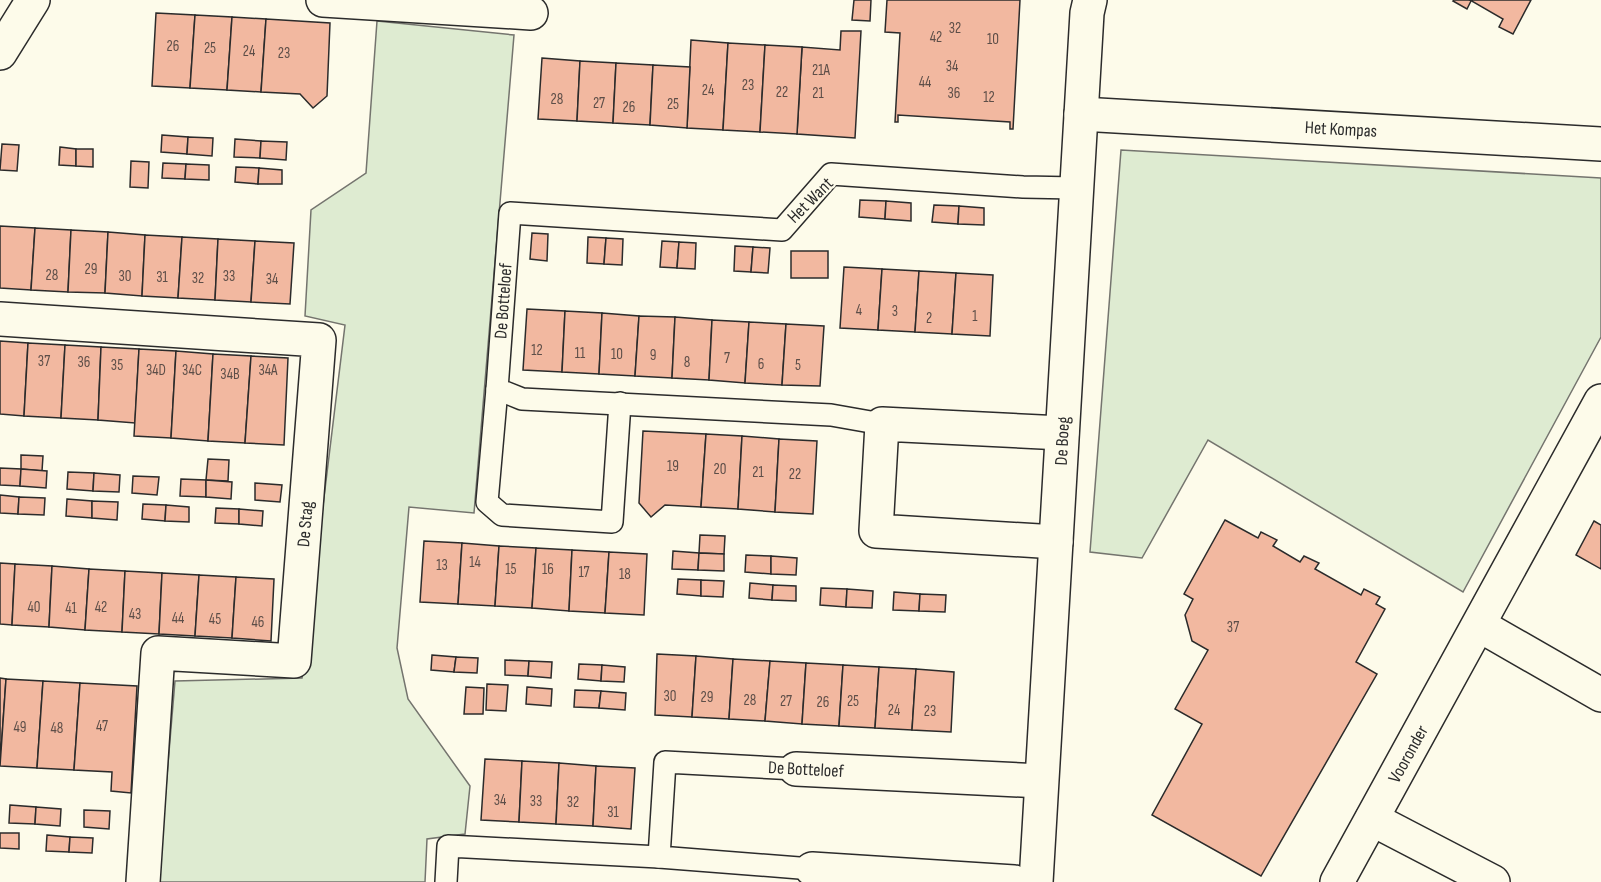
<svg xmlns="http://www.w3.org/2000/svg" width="1601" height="882" viewBox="0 0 1601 882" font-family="'Sofia Sans Condensed',sans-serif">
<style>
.green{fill:#deebd1;stroke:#74746e;stroke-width:1.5}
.building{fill:#f2b8a0;stroke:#2b2b2b;stroke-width:1.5}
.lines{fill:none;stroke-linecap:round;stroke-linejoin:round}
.service-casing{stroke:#2b2b2b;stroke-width:24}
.minor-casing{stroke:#2b2b2b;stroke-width:36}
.service{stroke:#fdfbea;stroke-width:21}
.minor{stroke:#fdfbea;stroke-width:33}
.labels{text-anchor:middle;stroke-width:4.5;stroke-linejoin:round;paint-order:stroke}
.number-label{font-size:15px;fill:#5d4e48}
.street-label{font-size:18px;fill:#2b2b2b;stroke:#fdfbea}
</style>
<rect width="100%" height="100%" fill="#fdfbea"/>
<g class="green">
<polygon points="377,21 514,35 474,513 409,507 397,648 408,699 470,786 465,834 427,839 425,882 158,882 175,681 302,678 345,325 305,316 311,210 366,173"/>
<polygon points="1121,150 1601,178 1601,337 1463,592 1208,440 1142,558 1090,552"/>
</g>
<g class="building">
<polygon points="854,0 871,0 870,21 852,20"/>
<polygon points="887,0 1020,0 1013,129 1010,129 1010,122 898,115 898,122 895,122 900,33 885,32"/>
<polygon points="1454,0 1470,0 1471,1 1467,9 1453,1"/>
<polygon points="1470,0 1531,0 1513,34 1499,27 1503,19"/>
<polygon points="156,13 195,15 190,88 152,86"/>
<polygon points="195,15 232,17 227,90 190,88"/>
<polygon points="232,17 266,19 261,92 227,90"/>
<polygon points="266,19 330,23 327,96 313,108 300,94 261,92"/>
<polygon points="841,31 861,31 855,138 797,134 802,47 840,50"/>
<polygon points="691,40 728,43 723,130 687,128"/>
<polygon points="728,43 765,45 760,132 723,130"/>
<polygon points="765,45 802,47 797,134 760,132"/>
<polygon points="542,58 580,61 577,121 538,119"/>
<polygon points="580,61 616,63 613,123 577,121"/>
<polygon points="616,63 653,65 650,125 613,123"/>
<polygon points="653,65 690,67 687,128 650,125"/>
<polygon points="162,135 188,137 187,154 161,152"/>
<polygon points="188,137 213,138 212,156 187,154"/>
<polygon points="235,139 261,141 260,158 234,157"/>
<polygon points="261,141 287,142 286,160 260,158"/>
<polygon points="2,144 19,145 17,171 0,170"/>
<polygon points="60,147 76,149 76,166 59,165"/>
<polygon points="76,149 93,149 93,167 76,166"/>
<polygon points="131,161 149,162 148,188 130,187"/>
<polygon points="163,163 186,164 185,179 162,178"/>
<polygon points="186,164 209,165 209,180 185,179"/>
<polygon points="236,167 259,168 258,184 235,182"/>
<polygon points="259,168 282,170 282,184 258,184"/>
<polygon points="860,200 886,201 885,219 859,217"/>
<polygon points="886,201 911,203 911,221 885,219"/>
<polygon points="934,205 959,206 958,224 932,222"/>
<polygon points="959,206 984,208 984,225 958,224"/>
<polygon points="0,226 35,228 31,290 0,288"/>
<polygon points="35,228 71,230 68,292 31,290"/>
<polygon points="71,230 108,232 105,293 68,292"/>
<polygon points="108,232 145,235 142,296 105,293"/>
<polygon points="532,233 548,234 547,261 530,259"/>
<polygon points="145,235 182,237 178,298 142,296"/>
<polygon points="182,237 218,239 215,300 178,298"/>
<polygon points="588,237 606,238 604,264 587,263"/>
<polygon points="606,238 623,239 622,265 604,264"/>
<polygon points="218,239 255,241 251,302 215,300"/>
<polygon points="255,241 294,243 290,304 251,302"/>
<polygon points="662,241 679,242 677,268 660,267"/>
<polygon points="679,242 696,243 695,269 677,268"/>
<polygon points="735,246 753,247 751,272 734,271"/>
<polygon points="753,247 770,248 768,273 751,272"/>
<rect x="791" y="251" width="37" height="27"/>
<polygon points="844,267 882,269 878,330 840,328"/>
<polygon points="882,269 919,271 915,332 878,330"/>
<polygon points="919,271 956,273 952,334 915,332"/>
<polygon points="956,273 993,275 990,336 952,334"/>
<polygon points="527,309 565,311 562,372 523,370"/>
<polygon points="565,311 602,313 599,374 562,372"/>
<polygon points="602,313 639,316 635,376 599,374"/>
<polygon points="639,316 675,317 672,378 635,376"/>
<polygon points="675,317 712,320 709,380 672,378"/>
<polygon points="712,320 749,322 745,383 709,380"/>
<polygon points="749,322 786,324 782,385 745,383"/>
<polygon points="786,324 824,326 820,386 782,385"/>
<polygon points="0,341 28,343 24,416 0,414"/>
<polygon points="28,343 65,345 61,418 24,416"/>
<polygon points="65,345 101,347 98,420 61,418"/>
<polygon points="101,347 139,349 135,423 98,420"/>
<polygon points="139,349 176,351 171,438 134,436"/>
<polygon points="176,351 213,354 208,441 171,438"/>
<polygon points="213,354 251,356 245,443 208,441"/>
<polygon points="251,356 288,358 284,445 245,443"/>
<polygon points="643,431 706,434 701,507 665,505 651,517 639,503"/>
<polygon points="706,434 742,436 738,509 701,507"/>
<polygon points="742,436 779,439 775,512 738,509"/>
<polygon points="779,439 817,441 813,514 775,512"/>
<polygon points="21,455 43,456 42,471 21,469"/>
<polygon points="208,459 229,460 228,481 206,480"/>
<polygon points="0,468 21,469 20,486 0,485"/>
<polygon points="21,469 47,471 46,488 20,486"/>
<polygon points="68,472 94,473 93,491 67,489"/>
<polygon points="94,473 120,475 119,492 93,491"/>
<polygon points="133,476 159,477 157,495 132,493"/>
<polygon points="181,479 206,480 206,497 180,496"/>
<polygon points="206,480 232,482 231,499 206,497"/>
<polygon points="255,483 282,485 280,502 255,500"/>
<polygon points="0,495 19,497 18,514 0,513"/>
<polygon points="19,497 45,498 44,515 18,514"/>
<polygon points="67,499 92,501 92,518 66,516"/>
<polygon points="92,501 118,502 117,520 92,518"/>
<polygon points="143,504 166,505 165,521 142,519"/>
<polygon points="166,505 189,507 189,522 165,521"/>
<polygon points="216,508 239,509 239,524 215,523"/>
<polygon points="239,509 263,511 262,526 239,524"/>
<polygon points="1225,520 1258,538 1261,532 1277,540 1273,546 1300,562 1304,556 1319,563 1315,569 1361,595 1364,589 1380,597 1376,604 1385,609 1356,662 1377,674 1261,876 1152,815 1202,724 1175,709 1208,650 1192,641 1185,615 1193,599 1184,594"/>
<polygon points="1594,521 1601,525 1601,569 1576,555"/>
<polygon points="700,535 725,536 724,554 699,553"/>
<polygon points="424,541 462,543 458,604 420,602"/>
<polygon points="462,543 499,546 495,606 458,604"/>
<polygon points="499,546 536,548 532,608 495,606"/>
<polygon points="536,548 572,550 569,611 532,608"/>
<polygon points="572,550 609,552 605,613 569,611"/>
<polygon points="673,551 699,553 698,570 672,569"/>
<polygon points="609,552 647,554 644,615 605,613"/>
<polygon points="699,553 724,554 724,571 698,570"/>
<polygon points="746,555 771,556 771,574 745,572"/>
<polygon points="771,556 797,558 796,575 771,574"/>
<polygon points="0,563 15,564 12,625 0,624"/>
<polygon points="15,564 52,566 49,627 12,625"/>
<polygon points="52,566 89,569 85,630 49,627"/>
<polygon points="89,569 125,571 122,632 85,630"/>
<polygon points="125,571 162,573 159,634 122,632"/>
<polygon points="162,573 199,575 195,636 159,634"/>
<polygon points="199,575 236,577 232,638 195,636"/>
<polygon points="236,577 274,579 271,641 232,638"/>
<polygon points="678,579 701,580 701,596 677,594"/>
<polygon points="701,580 724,581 723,597 701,596"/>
<polygon points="750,583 773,585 772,600 749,598"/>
<polygon points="773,585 796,586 796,601 772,600"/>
<polygon points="821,588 847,589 846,607 820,605"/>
<polygon points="847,589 873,591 872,608 846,607"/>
<polygon points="894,592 920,594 919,611 893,610"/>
<polygon points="920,594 946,595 945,612 919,611"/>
<polygon points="657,654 696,656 692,717 655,715"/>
<polygon points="432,655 456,657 454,672 431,670"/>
<polygon points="696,656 733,659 729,719 692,717"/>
<polygon points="456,657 478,658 477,673 454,672"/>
<polygon points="733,659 770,661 765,721 729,719"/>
<polygon points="505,660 529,661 528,676 505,675"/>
<polygon points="529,661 552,662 551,678 528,676"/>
<polygon points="770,661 806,663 802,724 765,721"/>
<polygon points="806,663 843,665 839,726 802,724"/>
<polygon points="579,664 602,665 601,681 578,679"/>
<polygon points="602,665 625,667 624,682 601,681"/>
<polygon points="843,665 879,667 875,728 839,726"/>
<polygon points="879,667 916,669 912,730 875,728"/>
<polygon points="916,669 954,672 951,732 912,730"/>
<polygon points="0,678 6,679 0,766"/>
<polygon points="6,679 43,681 37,768 0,766"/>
<polygon points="43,681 80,683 74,770 37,768"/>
<polygon points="80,683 137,686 131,793 111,791 112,772 74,770"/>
<polygon points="487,684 508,685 506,711 486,710"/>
<polygon points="466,687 484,688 483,714 464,714"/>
<polygon points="527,687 552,689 551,706 526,704"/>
<polygon points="575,690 601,691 599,708 574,707"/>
<polygon points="601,691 626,693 625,710 599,708"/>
<polygon points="485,759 522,761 519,822 481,820"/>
<polygon points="522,761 559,763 556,824 519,822"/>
<polygon points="559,763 596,766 593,826 556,824"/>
<polygon points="596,766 635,768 631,829 593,826"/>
<polygon points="10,805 36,807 35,824 9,823"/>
<polygon points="36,807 61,809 60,826 35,824"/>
<polygon points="84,810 110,811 109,829 84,827"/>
<polygon points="0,833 19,833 19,849 0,848"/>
<polygon points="47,835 70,837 69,852 46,851"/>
<polygon points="70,837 93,838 92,853 69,852"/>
</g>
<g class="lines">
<defs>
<g id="service">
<polyline points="497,389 487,502 502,515 612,522 620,403"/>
<polyline points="882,424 831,415 522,399 497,389 510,213 782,230 831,174 1023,187 1076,188"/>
<polyline points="796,769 665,762 659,857 812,869"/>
<polyline points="446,882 448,846 659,857"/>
</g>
<g id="minor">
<polyline points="323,0 531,13"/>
<polyline points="0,53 33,0"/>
<polyline points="1081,114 1601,144"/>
<polyline points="0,319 319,340 294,661 158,653 143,882"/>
<polyline points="1056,542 876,531 882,424 1062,433"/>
<polyline points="1479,625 1601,695"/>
<polyline points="796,769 1041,781"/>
<polyline points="1372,819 1493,882"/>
<polyline points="812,869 1014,882"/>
<polyline points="1036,882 1087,13 1090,0"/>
<polyline points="1337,882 1601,401"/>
</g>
</defs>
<use href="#service" class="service-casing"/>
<use href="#minor" class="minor-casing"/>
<use href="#service" class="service"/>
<use href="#minor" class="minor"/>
</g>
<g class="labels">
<g class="number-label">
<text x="955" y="33">32</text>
<text x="936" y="42">42</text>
<text x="993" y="44">10</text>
<text x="173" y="51">26</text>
<text x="210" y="53">25</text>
<text x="249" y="56">24</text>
<text x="284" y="58">23</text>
<text x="952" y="71">34</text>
<text x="821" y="75">21A</text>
<text x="925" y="87">44</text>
<text x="748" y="90">23</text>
<text x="708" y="95">24</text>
<text x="782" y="97">22</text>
<text x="818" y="98">21</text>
<text x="954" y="98">36</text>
<text x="989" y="102">12</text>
<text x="557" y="104">28</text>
<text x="599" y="108">27</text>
<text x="673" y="109">25</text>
<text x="629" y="112">26</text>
<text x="91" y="274">29</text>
<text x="52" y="280">28</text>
<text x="125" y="281">30</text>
<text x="229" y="281">33</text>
<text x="162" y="282">31</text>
<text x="198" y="283">32</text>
<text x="272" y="284">34</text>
<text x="859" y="315">4</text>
<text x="895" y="316">3</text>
<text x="975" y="321">1</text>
<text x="929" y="323">2</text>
<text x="537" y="355">12</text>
<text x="580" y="358">11</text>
<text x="617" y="359">10</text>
<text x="653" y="360">9</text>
<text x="727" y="363">7</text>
<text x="44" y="366">37</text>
<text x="84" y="367">36</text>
<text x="687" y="367">8</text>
<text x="761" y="369">6</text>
<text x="117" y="370">35</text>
<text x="798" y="370">5</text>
<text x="156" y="375">34D</text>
<text x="192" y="375">34C</text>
<text x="268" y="375">34A</text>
<text x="230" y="379">34B</text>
<text x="673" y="471">19</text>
<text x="720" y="474">20</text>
<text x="758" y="477">21</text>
<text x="795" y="479">22</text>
<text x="475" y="567">14</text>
<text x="442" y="570">13</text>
<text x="511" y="574">15</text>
<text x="548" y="574">16</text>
<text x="584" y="577">17</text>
<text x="625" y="579">18</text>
<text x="34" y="612">40</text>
<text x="101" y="612">42</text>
<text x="71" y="613">41</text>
<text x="135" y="619">43</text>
<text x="178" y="623">44</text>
<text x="215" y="624">45</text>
<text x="258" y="627">46</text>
<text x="1233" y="632">37</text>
<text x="670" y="701">30</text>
<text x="707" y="702">29</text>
<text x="750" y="705">28</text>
<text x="786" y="706">27</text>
<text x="853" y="706">25</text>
<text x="823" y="707">26</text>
<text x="894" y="715">24</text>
<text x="930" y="716">23</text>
<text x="102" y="731">47</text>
<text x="20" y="732">49</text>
<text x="57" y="733">48</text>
<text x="500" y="805">34</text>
<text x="536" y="806">33</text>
<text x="573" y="807">32</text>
<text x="613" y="817">31</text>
</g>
<g class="street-label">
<text transform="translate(1341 129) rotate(3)" y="6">Het Kompas</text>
<text transform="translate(810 200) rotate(-45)" y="6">Het Want</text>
<text transform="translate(503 301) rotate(-86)" y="6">De Botteloef</text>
<text transform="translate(1062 441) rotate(-87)" y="6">De Boeg</text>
<text transform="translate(305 524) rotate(-85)" y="6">De Stag</text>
<text transform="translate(1408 754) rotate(-61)" y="6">Vooronder</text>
<text transform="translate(806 769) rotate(3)" y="6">De Botteloef</text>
</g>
</g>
</svg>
